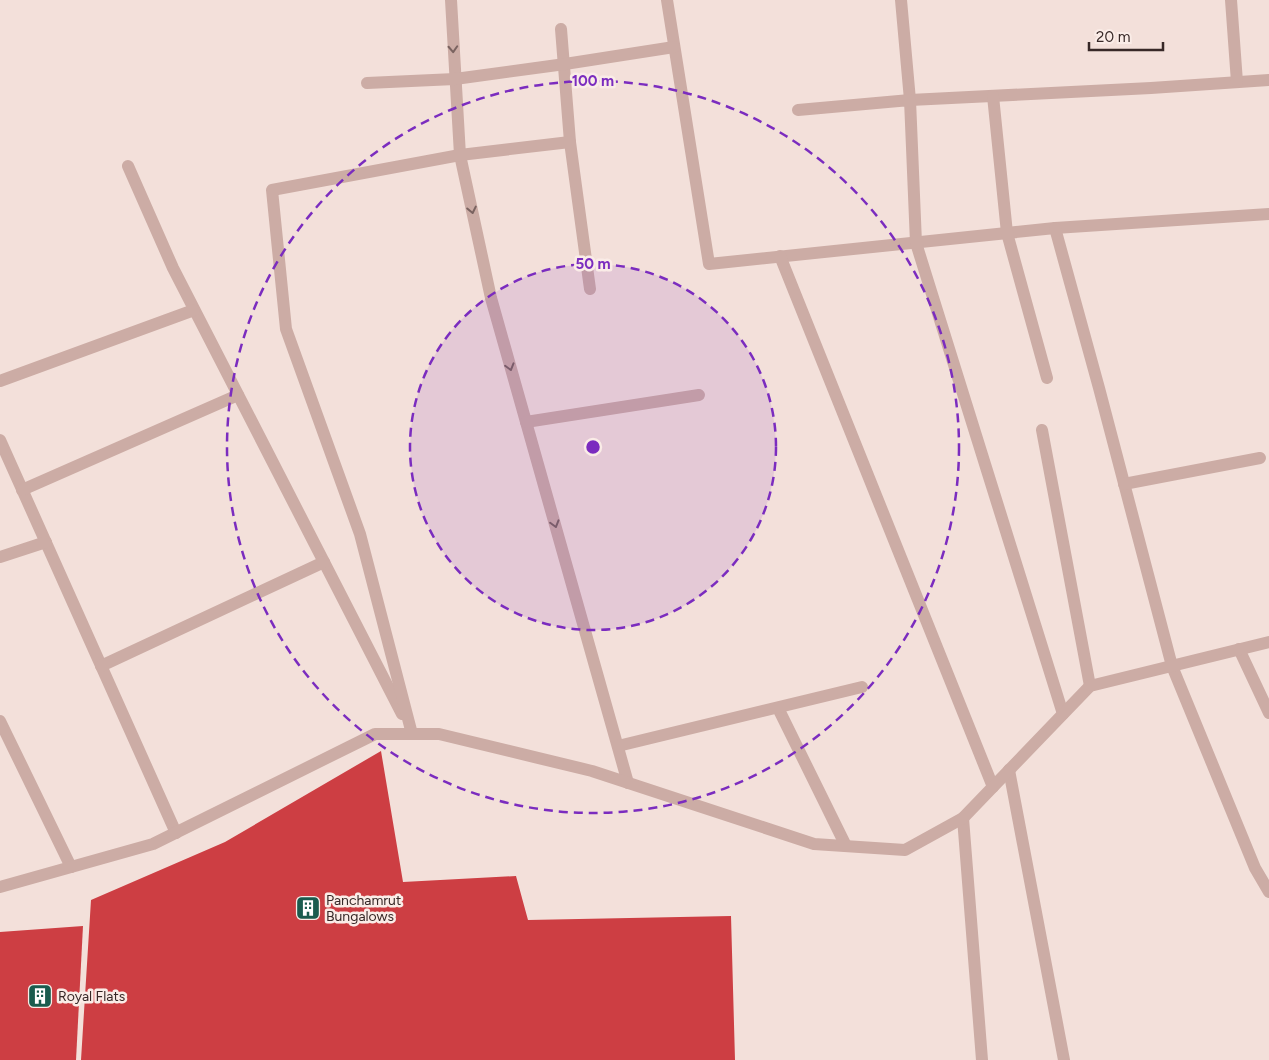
<svg xmlns="http://www.w3.org/2000/svg" width="1269" height="1060" viewBox="0 0 1269 1060" font-family="Figtree,sans-serif">
<style>
.building{fill:#cd3e43}
.lines{fill:none;stroke-linecap:round;stroke-linejoin:round}
.minor{stroke:#ccaca5;stroke-width:12}
.oneway{stroke:#7a6360}
.ring{fill:none;stroke:#7b2cbf;stroke-width:2.5;stroke-dasharray:9 6}
.labels{text-anchor:middle;stroke-width:5;stroke-linejoin:round;paint-order:stroke}
.poi-label{font-size:14px;fill:#372827;stroke:#faece7;text-anchor:start}
.centre{fill:#7b2cbf;stroke:#faece7;stroke-width:2.5}
.ring-label{font-size:15px;text-anchor:middle;font-weight:bold;fill:#7b2cbf;stroke:#faece7;stroke-width:5;stroke-linejoin:round;paint-order:stroke}
</style>
<rect width="100%" height="100%" fill="#f3e0da"/>
<g class="building">
<polygon points="381,751 403,882 516,876 528,920 731,916 735,1060 81,1060 91,900 225,842"/>
<polygon points="83,926 76,1060 0,1060 0,932"/>
</g>
<g class="lines">
<g class="minor">
<polyline points="451,0 460,155 491,298 628,783"/>
<polyline points="667,0 709,264 1055,228 1269,214"/>
<polyline points="901,0 910,100 1151,88 1269,80"/>
<polyline points="1231,0 1237,82"/>
<polyline points="561,29 570,142 590,289"/>
<polyline points="367,83 455,79 565,64 674,47"/>
<polyline points="993,96 1007,233 1047,378"/>
<polyline points="798,110 910,100 916,243 1063,714"/>
<polyline points="128,166 173,268 402,714"/>
<polyline points="1055,228 1099,388 1172,666 1255,868 1269,892"/>
<polyline points="780,256 993,787"/>
<polyline points="0,381 194,310"/>
<polyline points="526,422 699,395"/>
<polyline points="1042,430 1090,686"/>
<polyline points="0,440 176,833"/>
<polyline points="1124,484 1260,458"/>
<polyline points="22,490 238,395"/>
<polyline points="0,557 46,542"/>
<polyline points="1239,649 1269,713"/>
<polyline points="101,666 324,562"/>
<polyline points="778,708 846,846"/>
<polyline points="0,721 71,867"/>
<polyline points="412,734 360,534 286,329 272,190 460,155 570,142"/>
<polyline points="618,746 862,687"/>
<polyline points="1009,770 1064,1060"/>
<polyline points="963,818 982,1060"/>
<polyline points="0,887 153,844 375,734 439,734 592,771 814,844 905,850 963,818 1090,686 1269,642"/>
</g>
</g>
<defs><path id="oneway-chevron" d="M-2-3.5L2.5 0L-2 3.5" fill="none" stroke-width="1.6" stroke-linecap="round" stroke-linejoin="round" transform="scale(1.25)"/></defs>
<g class="oneway">
<use href="#oneway-chevron" transform="translate(453 49) rotate(87)"/>
<use href="#oneway-chevron" transform="translate(472 210) rotate(78)"/>
<use href="#oneway-chevron" transform="translate(510 367) rotate(74)"/>
<use href="#oneway-chevron" transform="translate(555 524) rotate(74)"/>
</g>
<circle cx="593" cy="447" r="183" fill="#7b2cbf" fill-opacity=".12"/>
<g class="ring">
<circle cx="593" cy="447" r="183"/>
<circle cx="593" cy="447" r="366"/>
</g>
<defs>
<symbol id="building-square" viewBox="-11 -11 22 22"><rect x="-9" y="-9" width="18" height="18" rx="4" fill="#1a5b4e" stroke="#faece7"/><path d="M-4-6H4V6H1V3H-1V6H-4ZM-2.5-4.3h1.7v1.8h-1.7ZM.8-4.3h1.7v1.8H.8ZM-2.5-1h1.7V.8h-1.7ZM.8-1h1.7V.8H.8Z" fill="#fff"/></symbol>
</defs>
<g fill-rule="evenodd">
<use href="#building-square" x="294" y="894" width="28" height="28"/>
<use href="#building-square" x="26" y="982" width="28" height="28"/>
</g>
<g class="labels">
<g class="poi-label">
<text x="326" y="905">Panchamrut<tspan x="326" dy="16">Bungalows</tspan></text>
<text x="58" y="1001">Royal Flats</text>
</g>
</g>
<circle cx="593" cy="447" r="8" class="centre"/>
<g class="ring-label">
<text x="593" y="86">100 m</text>
<text x="593" y="269">50 m</text>
</g>
<path d="M1089 42v8h74v-8" fill="none" stroke="#372827" stroke-width="2.5"/>
<text x="1096" y="42" font-size="15" fill="#372827" stroke="#faece7" stroke-width="4" paint-order="stroke">20 m</text>
</svg>
